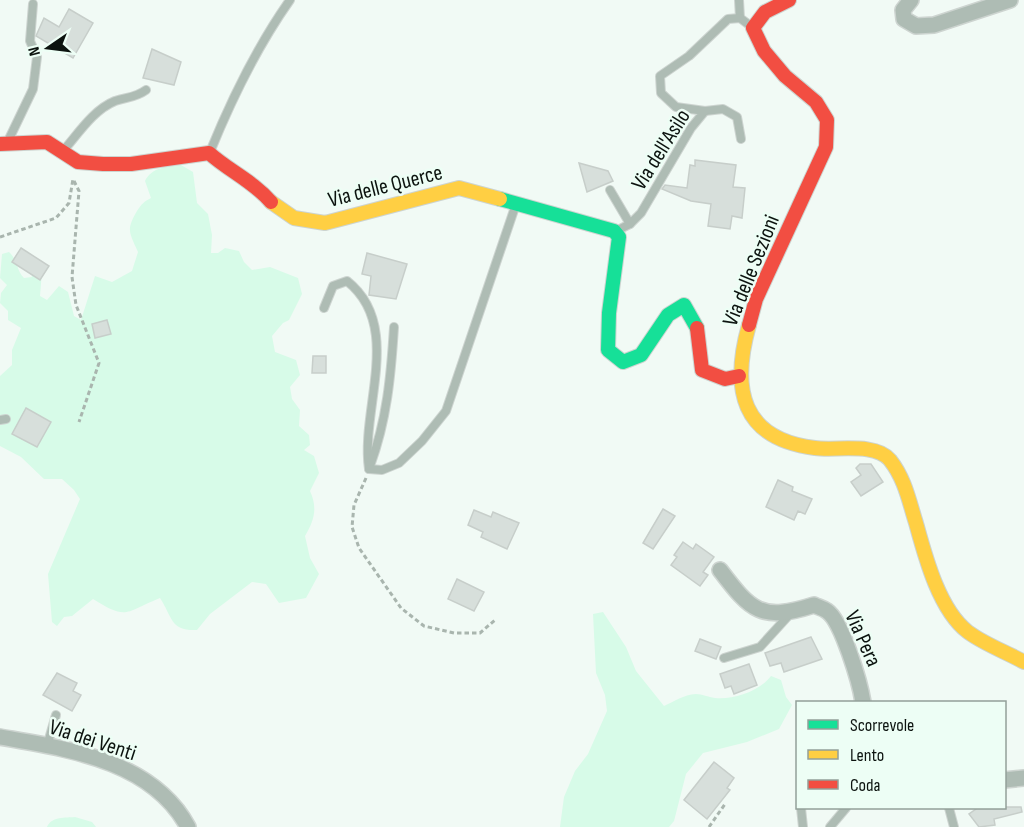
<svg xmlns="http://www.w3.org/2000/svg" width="1024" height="827" viewBox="0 0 1024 827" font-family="'Sofia Sans Condensed',sans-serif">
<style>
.green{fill:#d7fbe8}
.building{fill:#d7dfdb;stroke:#c7ceca;stroke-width:1.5}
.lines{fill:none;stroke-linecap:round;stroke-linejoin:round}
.lane-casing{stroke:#cdd4d0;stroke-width:10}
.street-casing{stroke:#cdd4d0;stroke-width:18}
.fast-casing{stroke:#cdd4d0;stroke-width:16}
.slow-casing{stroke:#cdd4d0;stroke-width:16}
.jam-casing{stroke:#cdd4d0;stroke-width:16}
.path{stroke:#a9b5ae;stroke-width:3;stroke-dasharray:4.5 3;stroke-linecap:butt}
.lane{stroke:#aebcb4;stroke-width:8}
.street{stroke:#aebcb4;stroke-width:15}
.fast{stroke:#16e098;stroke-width:14}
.slow{stroke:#ffcf43;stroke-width:14}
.jam{stroke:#f24e42;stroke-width:14}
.labels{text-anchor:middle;stroke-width:5;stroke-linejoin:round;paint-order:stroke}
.street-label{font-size:22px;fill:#0c130f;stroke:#edfef5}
</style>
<rect width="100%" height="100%" fill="#f1faf5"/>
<g class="green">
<path d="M181 165 193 172 197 203 208 214 212 235 211 253H218L225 248 239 251 244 262 252 270 270 267 298 278 302 294 289 320 283 323 272 336 275 352 296 360 300 375 290 387 292 399 300 410 299 426 309 435 310 445 304 450 314 456 319 473 310 491C318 508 314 521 305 536L310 558 319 574 306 598 279 603 266 584 252 582 210 614 197 630C170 631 173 618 160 598 125 612 128 621 93 599L72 616 64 617 57 626 52 622 48 574 80 499 74 490 62 479H44L21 457 0 446V376L12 365V350L21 328 8 320V311L0 303 1 293 7 285 0 278 2 254 9 252C18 260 16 270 24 278L32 277 30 269 42 271 40 296 47 300 59 286 68 292 74 316 81 320 95 276 112 282 132 271 138 252C129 232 126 230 137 211 142 204 143 202 151 198L145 181C152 167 166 167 181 165Z"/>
<path d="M603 612 626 647 636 671 664 706C675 701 683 695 696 694 702 694 708 697 715 698 733 700 760 691 771 676L781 680 786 697 792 705 779 729 747 742 703 753 686 774 674 821 669 827H560L564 797 575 771 588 754 607 711 605 695 596 673 593 614Z"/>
<path d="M75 817 92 822 96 827H47C52 816 65 818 75 817Z"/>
</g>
<g class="building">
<polygon points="69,9 93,23 73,58 36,36 44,18 59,27"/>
<polygon points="152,49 181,62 174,85 143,78"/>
<polygon points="695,160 736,165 733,187 745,188 742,218 732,216 730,229 708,226 711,204 691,201 662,189 665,185 687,188 690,165 695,166"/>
<polygon points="579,163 608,171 613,181 587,192"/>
<polygon points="21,248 49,266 40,280 12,262"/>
<polygon points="367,253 407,264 396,299 369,295 371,276 362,274"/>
<polygon points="107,320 111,334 95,338 92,324"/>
<polygon points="313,356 326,356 326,373 312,373"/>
<polygon points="26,408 51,422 37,447 12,434"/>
<polygon points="860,464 871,464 883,482 861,496 851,482 861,475 856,468"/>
<polygon points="778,480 793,487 792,491 812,499 805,514 798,511 794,520 766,507"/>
<polygon points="663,509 675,516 653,549 643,543"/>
<polygon points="474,510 491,517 493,512 519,523 507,549 481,537 483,532 468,525"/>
<polygon points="683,542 693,549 696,544 714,557 703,572 708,575 700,586 671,565 677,557 674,555"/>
<polygon points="457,579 484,592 474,611 448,599"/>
<polygon points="811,637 822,659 784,672 781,663 770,666 765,653"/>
<polygon points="700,639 721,647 716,659 695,651"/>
<polygon points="749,664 757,685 734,694 731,686 725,688 720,674"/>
<polygon points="57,673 77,683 73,691 81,695 72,711 43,695"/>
<polygon points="714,762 734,778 727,788 730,790 707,819 684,800"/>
<polygon points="979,807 1021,807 1022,812 994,819 995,825 979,827 969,814"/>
</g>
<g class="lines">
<defs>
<g id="lane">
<polyline points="739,0 740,18"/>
<polyline points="705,111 723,109 737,117 741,139"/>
<polyline points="9,139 33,89 37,57 30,41 33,4"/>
<path d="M63 151C78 134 93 110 115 101 127 97 135 98 146 90"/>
<path d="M210 152C232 98 256 48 290 0"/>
<polyline points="610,190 630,224"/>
<polyline points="616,231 630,224 641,213 691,128 705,111 676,107 661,93 660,76 689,56 728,19 740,18 752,27"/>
<path d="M324 308 333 286 347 281C404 326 360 409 369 469"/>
<polyline points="0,420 6,419"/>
<path d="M370 466C387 420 391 375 394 327"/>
<polyline points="369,469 382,470 399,463 422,441 446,411 515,207"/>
<polyline points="724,658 760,647 790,614"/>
<polyline points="47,746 56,715"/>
<polyline points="801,808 803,827"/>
<polyline points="949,808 954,827"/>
<polyline points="830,827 846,808"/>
</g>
<g id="street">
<polyline points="911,0 903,10 904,19 916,26 934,25 1010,0"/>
<path d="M720 570C751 611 761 622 814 605 818 607 823 608 827 611 842 621 860 683 863 702"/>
<path d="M0 737C67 749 152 760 188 827"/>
<polyline points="1004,780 1024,778"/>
</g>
<polyline id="fast" points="500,199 614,231 619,237 609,313 608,350 623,362 641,355 668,315 684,305 697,328"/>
<g id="slow">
<polyline points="271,202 294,218 325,223 459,188 500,199"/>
<path d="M749 325C731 389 741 439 815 448 836 451 875 442 890 460 905 479 909 501 916 523 925 556 939 610 968 632 984 644 1006 652 1024 662"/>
</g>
<g id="jam">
<path d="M0 144 47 142 78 162 103 164H131L209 153C229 171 253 181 271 202"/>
<polyline points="749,325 756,299 826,147 827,120 816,102 785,76 764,51 753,28 765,12 789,0"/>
<polyline points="697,328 702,370 725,379 739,376"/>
</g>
</defs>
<use href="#lane" class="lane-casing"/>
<use href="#street" class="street-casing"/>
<use href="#fast" class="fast-casing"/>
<use href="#slow" class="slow-casing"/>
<use href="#jam" class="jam-casing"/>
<g class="path">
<polyline points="74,181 79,191 72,277 76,305 99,363 79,422"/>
<polyline points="0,237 56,218 69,203 73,179"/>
<polyline points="366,478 354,505 352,527 359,548 401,608 424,626 454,633 480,633 495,620"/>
<polyline points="709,827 725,804"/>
</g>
<use href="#lane" class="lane"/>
<use href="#street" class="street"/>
<use href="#fast" class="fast"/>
<use href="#slow" class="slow"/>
<use href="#jam" class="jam"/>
</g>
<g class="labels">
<g class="street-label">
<text transform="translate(660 149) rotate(-58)" y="8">Via dell'Asilo</text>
<text transform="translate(385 185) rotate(-14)" y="8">Via delle Querce</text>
<text transform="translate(750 270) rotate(-68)" y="8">Via delle Sezioni</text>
<text transform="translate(864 638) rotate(66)" y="8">Via Pera</text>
<text transform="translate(93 739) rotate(18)" y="8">Via dei Venti</text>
</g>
</g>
<rect x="796" y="701" width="210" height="108" fill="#edfef5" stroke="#93a099" stroke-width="1.5"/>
<rect x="808" y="720" width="30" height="9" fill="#16e098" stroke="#93a099" stroke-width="1.5"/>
<text x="850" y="731" font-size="18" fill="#0c130f">Scorrevole</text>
<rect x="808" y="750" width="30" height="9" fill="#ffcf43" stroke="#93a099" stroke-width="1.5"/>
<text x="850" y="761" font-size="18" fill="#0c130f">Lento</text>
<rect x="808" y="780" width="30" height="9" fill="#f24e42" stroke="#93a099" stroke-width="1.5"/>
<text x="850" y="791" font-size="18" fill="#0c130f">Coda</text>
<g transform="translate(48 48) rotate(256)" stroke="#edfef5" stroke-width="4.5" paint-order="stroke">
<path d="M0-4.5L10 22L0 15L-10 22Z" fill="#0c130f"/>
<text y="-9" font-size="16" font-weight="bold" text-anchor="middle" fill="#0c130f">N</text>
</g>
</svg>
